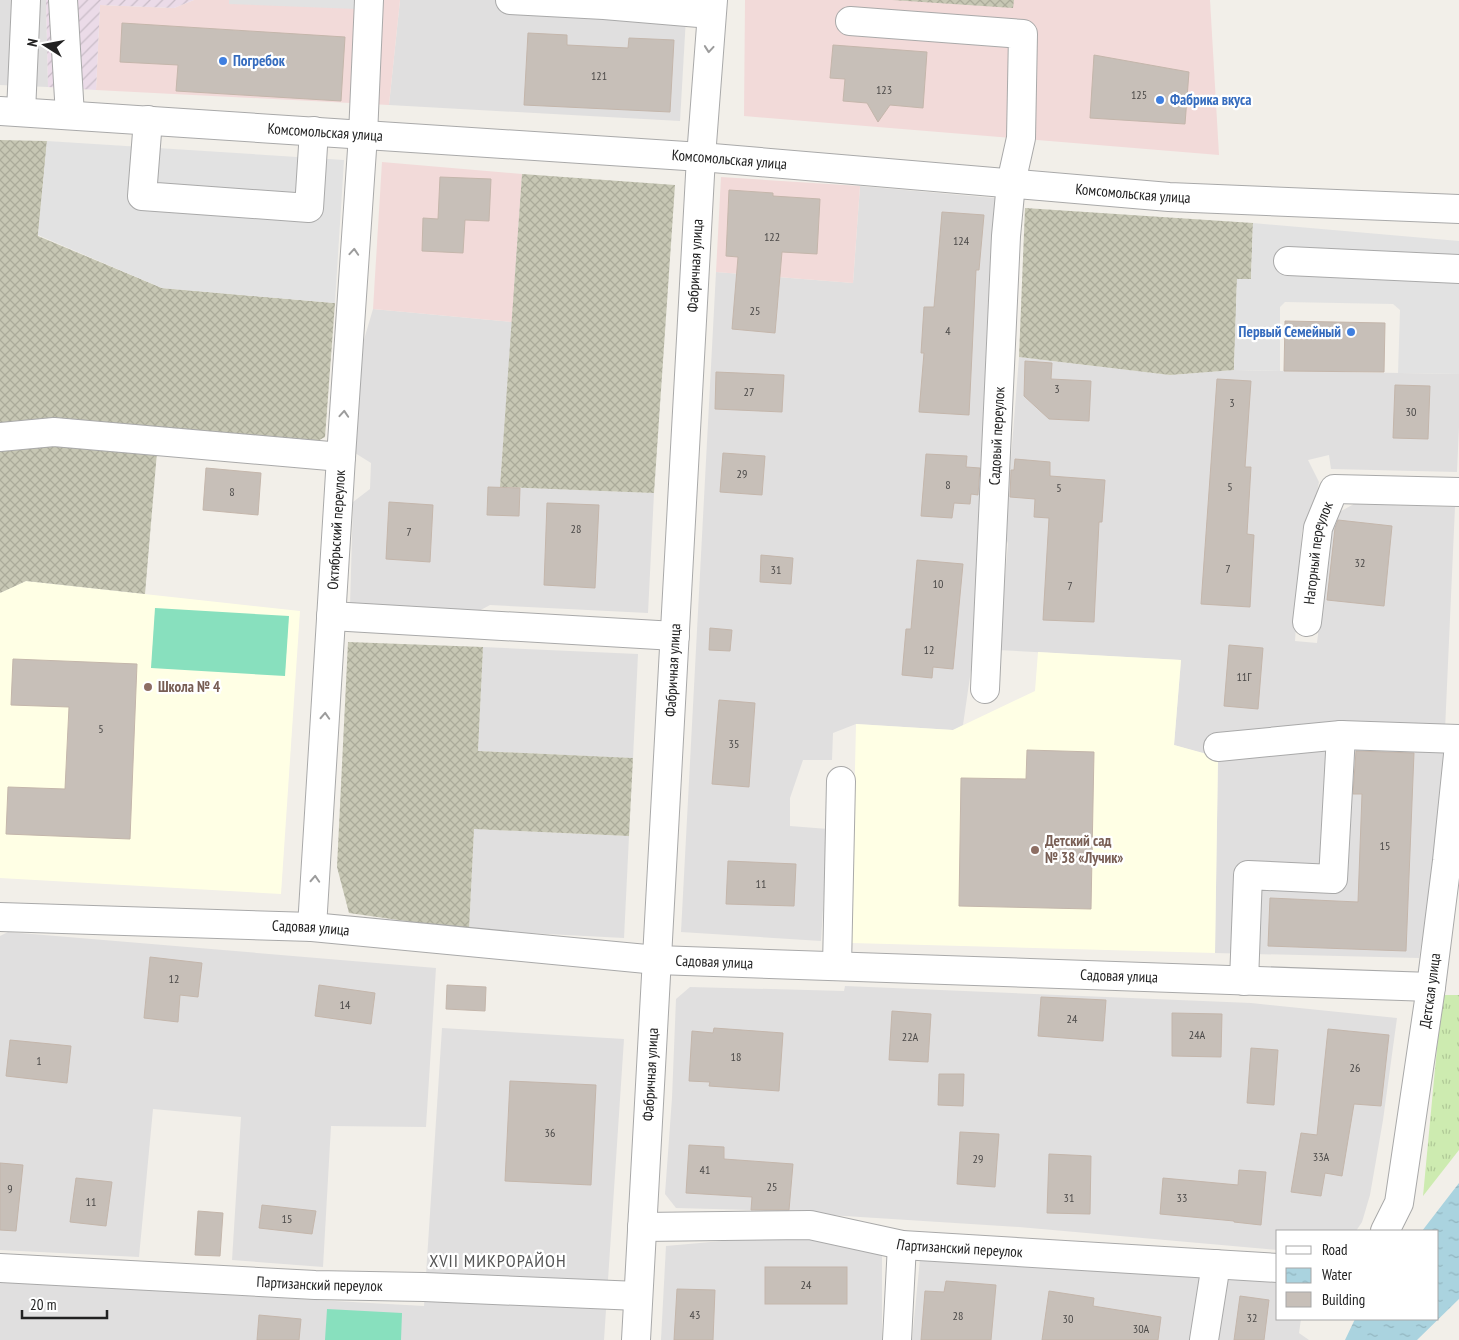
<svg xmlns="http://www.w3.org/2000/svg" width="1459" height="1340" viewBox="0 0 1459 1340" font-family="'PT Sans Narrow',sans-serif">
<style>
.residential{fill:#e0dfdf}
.commercial{fill:#f2dad9}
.industrial{fill:url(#industrial-furrows)}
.education{fill:#ffffe5}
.construction{fill:url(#construction-cross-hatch)}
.grass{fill:url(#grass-tufts)}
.pitch{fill:#88e0be}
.parking{fill:#e2e2e2}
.water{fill:url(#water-ripples)}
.building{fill:#c7bfb8;stroke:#c4b6ab}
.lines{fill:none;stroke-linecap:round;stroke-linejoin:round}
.minor-casing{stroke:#a9a9a9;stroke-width:30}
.minor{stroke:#fff;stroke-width:28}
.oneway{stroke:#9c9c9c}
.shop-dot{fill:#3f7fe0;stroke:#fff;stroke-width:2}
.education-dot{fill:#8d6e63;stroke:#fff;stroke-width:2}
.labels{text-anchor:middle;stroke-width:4.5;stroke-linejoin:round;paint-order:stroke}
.number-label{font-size:12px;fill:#4b4948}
.shop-label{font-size:15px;font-weight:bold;fill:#366cbe;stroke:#fff;text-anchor:start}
.street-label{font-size:15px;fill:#222;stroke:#fff}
.education-label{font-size:15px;font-weight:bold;fill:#785e54;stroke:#fff;text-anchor:start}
.quarter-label{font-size:18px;letter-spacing:1px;fill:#555;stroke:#fff}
</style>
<defs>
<pattern id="industrial-furrows" width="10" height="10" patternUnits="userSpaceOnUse" patternTransform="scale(1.25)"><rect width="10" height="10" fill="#ebdbe8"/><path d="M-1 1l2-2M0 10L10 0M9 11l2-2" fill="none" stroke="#c9bcc7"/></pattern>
<pattern id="construction-cross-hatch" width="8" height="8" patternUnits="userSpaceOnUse" patternTransform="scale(1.25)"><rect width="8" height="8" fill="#c7c7b4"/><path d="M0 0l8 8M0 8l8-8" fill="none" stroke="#abab9a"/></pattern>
<pattern id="grass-tufts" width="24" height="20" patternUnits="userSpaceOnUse" patternTransform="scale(1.25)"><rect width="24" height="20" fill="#cdebb0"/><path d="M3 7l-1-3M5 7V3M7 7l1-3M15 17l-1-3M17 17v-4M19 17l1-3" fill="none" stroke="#b0c997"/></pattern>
<pattern id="water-ripples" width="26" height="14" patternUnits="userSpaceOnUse" patternTransform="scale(1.25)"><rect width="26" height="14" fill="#aad3df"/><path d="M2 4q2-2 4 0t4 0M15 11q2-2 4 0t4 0" fill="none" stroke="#92b5bf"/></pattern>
</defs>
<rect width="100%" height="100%" fill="#f2efe9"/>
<g class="residential">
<polygon points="0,0 46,0 48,87 0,85"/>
<polygon points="400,0 687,0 680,121 389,105"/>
<polygon points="860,186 995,198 972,663 963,725 953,730 856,724 833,733 832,760 803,760 790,798 790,826 828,829 821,941 681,932 716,272 853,283"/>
<polygon points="373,309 512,322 500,487 654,493 648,613 490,605 477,612 350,606 353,502 370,489 371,463 355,453 358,360"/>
<polygon points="1019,357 1170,375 1234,370 1459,374 1459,427 1457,472 1331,469 1329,455 1308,460 1319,482 1313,512 1302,531 1295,641 1317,643 1332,516 1354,504 1455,507 1445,730 1439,837 1419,958 1215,953 1218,758 1174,745 1181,660 998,650 1008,544 1005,534"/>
<polygon points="483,647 638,654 633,758 478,751"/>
<polygon points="474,829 629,836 624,938 469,930"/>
<polygon points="8,932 436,968 426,1127 331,1126 323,1267 232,1260 241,1117 153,1109 139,1257 0,1250 0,936"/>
<polygon points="845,986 1251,1003 1397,1018 1383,1120 1370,1195 1362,1222 1356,1231 1278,1231 1278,1250 1019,1227 751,1210 676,1208 665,1194 672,1098 676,999 690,987 844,991"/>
<polygon points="442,1028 624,1039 604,1340 0,1340 0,1282 424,1306"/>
<polygon points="810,1233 882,1254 882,1340 661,1340 666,1246"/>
<polygon points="920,1259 1278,1277 1278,1319 1301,1319 1299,1333 1309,1340 912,1340"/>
</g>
<g class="commercial">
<polygon points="194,0 400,0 389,105 96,90 100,5 174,8"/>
<polygon points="745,0 1210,0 1219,155 744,116"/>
<polygon points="382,162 522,174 512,322 373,309"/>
<polygon points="721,177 860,186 853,283 716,272"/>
</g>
<polygon class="industrial" points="46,0 194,0 174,8 100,5 96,90 48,87"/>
<g class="education">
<polygon points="26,581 300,611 281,894 0,878 0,593"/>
<polygon points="1038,652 1181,660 1174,745 1218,757 1215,953 851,943 856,724 953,730 1035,691"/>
</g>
<g class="construction">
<polygon points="892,0 1014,0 1013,8"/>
<polygon points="0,140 47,141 38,236 162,288 335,303 325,437 308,446 51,420 0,423"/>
<polygon points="522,174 675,185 654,493 500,487"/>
<polygon points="1025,208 1253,223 1251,279 1237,279 1234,370 1170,375 1019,357"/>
<polygon points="47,442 157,452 145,594 26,581 0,593 0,449"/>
<polygon points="348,642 483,647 478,751 633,758 629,836 474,829 469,930 349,913 337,867"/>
</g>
<polygon class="grass" points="1442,995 1459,995 1459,1150 1423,1196"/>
<g class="pitch">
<polygon points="155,608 289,616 285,676 151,668"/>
<polygon points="327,1309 402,1313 401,1340 325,1340"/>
</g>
<g class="parking">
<polygon points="229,0 383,0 382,10 229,4"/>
<polygon points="47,141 344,160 335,303 162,288 38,235"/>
<polygon points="1253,223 1459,241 1459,374 1398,373 1400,310 1393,304 1285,302 1280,307 1280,371 1234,370 1237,279 1251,279"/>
</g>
<polygon class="water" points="1459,1183 1459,1299 1417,1340 1345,1340 1355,1319 1438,1319 1438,1231 1422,1231"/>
<g class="building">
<polygon points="122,23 345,37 341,101 176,91 178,65 120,62"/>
<polygon points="528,33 567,35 567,45 628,48 629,38 674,40 670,112 524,105"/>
<polygon points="833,45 927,52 923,108 890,105 878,122 867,103 843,101 845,79 830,78"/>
<polygon points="1094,55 1189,72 1185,124 1090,118"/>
<polygon points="440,177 491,179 489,221 465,220 463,253 422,251 423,218 438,219"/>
<polygon points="729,190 773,193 773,196 820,199 817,254 782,252 775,333 732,329 738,257 726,256"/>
<polygon points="942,212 984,215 979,270 976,270 969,415 919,412 924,353 921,353 924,307 934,307"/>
<polygon points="1285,321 1385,323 1384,372 1284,371"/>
<polygon points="1025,361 1052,363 1051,379 1091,381 1089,421 1049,419 1024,396"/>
<polygon points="716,372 784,375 782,412 715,409"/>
<polygon points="1217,379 1251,381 1245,467 1251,467 1247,534 1254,535 1250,607 1201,604"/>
<polygon points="1395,385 1430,386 1428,439 1393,438"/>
<polygon points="723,453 765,456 762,495 720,492"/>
<polygon points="926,454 967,456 966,467 980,468 978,495 971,494 970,504 954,503 952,518 921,516"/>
<polygon points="1015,459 1050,462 1050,476 1105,480 1102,522 1099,522 1094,622 1043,620 1049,518 1034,517 1035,499 1010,497 1011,470 1014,470"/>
<polygon points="206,468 261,473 258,515 203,510"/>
<polygon points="488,487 520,488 519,516 487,515"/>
<polygon points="389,502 433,505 430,562 386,559"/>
<polygon points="547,503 599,505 595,588 544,585"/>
<polygon points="1338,520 1392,526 1384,606 1327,600 1335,528"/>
<polygon points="761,555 793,558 791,584 760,582"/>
<polygon points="917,560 963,564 953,669 933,667 932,678 902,675 906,629 911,629"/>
<polygon points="710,628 732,630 730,651 709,650"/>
<polygon points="1229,645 1263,648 1258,709 1224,706"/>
<polygon points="13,659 137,664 130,839 6,834 8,787 65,789 69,707 11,705"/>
<polygon points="719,700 755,703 749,787 712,784"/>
<polygon points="1027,750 1094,752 1091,909 959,906 961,778 1026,779"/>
<polygon points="1356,751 1414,753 1406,951 1268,946 1270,898 1358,902 1362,794 1353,794"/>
<polygon points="728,861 796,864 794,906 726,904"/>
<polygon points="150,957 202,963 198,997 180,995 178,1022 144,1018"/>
<polygon points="319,985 375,993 371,1024 315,1016"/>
<polygon points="447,985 486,987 485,1011 446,1009"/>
<polygon points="1041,997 1106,1000 1103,1041 1038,1036"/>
<polygon points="892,1011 931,1014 928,1062 889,1060"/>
<polygon points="1172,1013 1222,1014 1221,1057 1172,1056"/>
<polygon points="714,1028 783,1033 779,1091 709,1086 710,1082 689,1081 692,1031 713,1033"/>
<polygon points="1328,1029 1389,1035 1381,1106 1354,1104 1342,1176 1325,1173 1321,1196 1291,1192 1301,1133 1317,1135"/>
<polygon points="10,1040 71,1046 67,1083 6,1076"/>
<polygon points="1251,1048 1278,1050 1274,1105 1247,1103"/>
<polygon points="939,1074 964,1074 963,1106 938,1105"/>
<polygon points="510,1081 596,1085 591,1185 505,1181"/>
<polygon points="960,1132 999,1134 995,1187 957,1184"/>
<polygon points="689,1145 724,1147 724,1159 793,1164 789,1210 751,1210 752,1197 686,1193"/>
<polygon points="1049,1154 1091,1156 1090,1214 1047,1213"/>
<polygon points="0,1163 23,1165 16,1231 0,1230"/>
<polygon points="1239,1170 1266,1172 1261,1225 1234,1222 1234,1221 1160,1214 1163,1178 1238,1185"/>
<polygon points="76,1178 112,1182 106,1226 70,1222"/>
<polygon points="262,1205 316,1211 312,1234 259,1228"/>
<polygon points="198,1211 223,1213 220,1256 195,1255"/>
<rect x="765" y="1267" width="82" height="37"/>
<polygon points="946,1281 996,1285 991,1340 921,1340 925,1291 944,1292"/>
<polygon points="677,1289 715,1290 713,1340 674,1340"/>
<polygon points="1049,1291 1094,1298 1093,1306 1161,1317 1158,1340 1042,1340"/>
<polygon points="1240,1296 1269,1300 1264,1340 1234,1340"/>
<polygon points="259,1315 301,1319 299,1340 257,1340"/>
</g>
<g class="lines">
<defs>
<g id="minor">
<polyline points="63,0 70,115"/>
<polyline points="510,0 604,5 711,14"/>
<polyline points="850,21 1023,34 1021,138 1011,183 1006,236 985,689"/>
<path id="s1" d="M0 111 701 157 1169 197 1459 209"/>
<polyline points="21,112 26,0"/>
<polyline points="148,120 142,196 309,208 314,131"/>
<polyline points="1288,261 1459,269"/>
<polyline points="0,437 54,432 341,457"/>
<polyline points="331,616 675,636"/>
<path id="s2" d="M1307 622 1318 528 1334 489 1459 492"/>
<polyline points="1218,747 1341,735 1459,739"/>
<path id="s3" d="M0 917 312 927 657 960 1431 987"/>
<path id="s4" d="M312 927 341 457 363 135 369 0"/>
<polyline points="837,966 841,781"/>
<polyline points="1244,981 1248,875 1333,879 1341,735"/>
<path id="s5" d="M642 1227 810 1225 902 1245 1278 1268"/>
<path id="s6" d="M1385 1231 1399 1203 1431 987 1447 861 1459 745"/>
<path id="s7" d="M0 1268 315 1285 424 1287 638 1296"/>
<path id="s8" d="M636 1340 701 157 713 0"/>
<polyline points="897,1340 902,1245"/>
<polyline points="1204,1340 1216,1264"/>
</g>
</defs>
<use href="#minor" class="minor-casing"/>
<use href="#minor" class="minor"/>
</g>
<defs><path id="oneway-chevron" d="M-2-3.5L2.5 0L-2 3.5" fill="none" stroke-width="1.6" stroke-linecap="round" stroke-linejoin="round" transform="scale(1.25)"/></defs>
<g class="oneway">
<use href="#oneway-chevron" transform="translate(709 49) rotate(95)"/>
<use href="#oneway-chevron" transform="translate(354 252) rotate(-86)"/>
<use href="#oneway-chevron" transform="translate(344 414) rotate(-86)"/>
<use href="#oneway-chevron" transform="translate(325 716) rotate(-87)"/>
<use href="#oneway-chevron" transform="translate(315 879) rotate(-87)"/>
</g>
<g class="shop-dot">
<circle cx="223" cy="61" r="5"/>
<circle cx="1160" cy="100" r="5"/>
<circle cx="1351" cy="332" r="5"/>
</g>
<g class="education-dot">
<circle cx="148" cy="687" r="5"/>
<circle cx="1035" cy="850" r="5"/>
</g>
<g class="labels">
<g class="number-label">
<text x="599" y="80">121</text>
<text x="884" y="94">123</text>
<text x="1139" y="99">125</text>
<text x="772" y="241">122</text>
<text x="961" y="245">124</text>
<text x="755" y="315">25</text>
<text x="948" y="335">4</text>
<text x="1057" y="393">3</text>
<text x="749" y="396">27</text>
<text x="1232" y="407">3</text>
<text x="1411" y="416">30</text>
<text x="742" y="478">29</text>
<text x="948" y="489">8</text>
<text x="1230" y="491">5</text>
<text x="1059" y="492">5</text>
<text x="232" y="496">8</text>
<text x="576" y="533">28</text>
<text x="409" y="536">7</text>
<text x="1360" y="567">32</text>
<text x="1228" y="573">7</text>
<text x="776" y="574">31</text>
<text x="938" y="588">10</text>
<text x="1070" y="590">7</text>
<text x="929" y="654">12</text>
<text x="1244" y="681">11Г</text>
<text x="101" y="733">5</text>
<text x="734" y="748">35</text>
<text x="1385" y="850">15</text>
<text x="761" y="888">11</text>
<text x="174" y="983">12</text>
<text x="345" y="1009">14</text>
<text x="1072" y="1023">24</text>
<text x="1197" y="1039">24А</text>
<text x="910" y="1041">22А</text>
<text x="736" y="1061">18</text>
<text x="39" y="1065">1</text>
<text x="1355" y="1072">26</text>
<text x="550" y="1137">36</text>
<text x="1321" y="1161">33А</text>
<text x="978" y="1163">29</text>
<text x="705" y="1174">41</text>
<text x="772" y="1191">25</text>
<text x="10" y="1193">9</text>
<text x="1069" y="1202">31</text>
<text x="1182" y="1202">33</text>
<text x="91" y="1206">11</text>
<text x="287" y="1223">15</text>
<text x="806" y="1289">24</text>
<text x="695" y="1319">43</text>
<text x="958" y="1320">28</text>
<text x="1252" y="1322">32</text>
<text x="1068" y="1323">30</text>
<text x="1141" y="1333">30А</text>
</g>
<g class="shop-label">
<text x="233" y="66">Погребок</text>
<text x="1170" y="105">Фабрика вкуса</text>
<text x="1341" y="337" text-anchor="end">Первый Семейный</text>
</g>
<g class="street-label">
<text dy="5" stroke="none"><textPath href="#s1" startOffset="326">Комсомольская улица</textPath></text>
<text dy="5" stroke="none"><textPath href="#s1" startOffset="731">Комсомольская улица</textPath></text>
<text dy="5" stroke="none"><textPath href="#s1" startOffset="1136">Комсомольская улица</textPath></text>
<text dy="5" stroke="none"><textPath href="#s8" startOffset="1076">Фабричная улица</textPath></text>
<text transform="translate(997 436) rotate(-87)" y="5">Садовый переулок</text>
<text dy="5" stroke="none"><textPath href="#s4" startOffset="398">Октябрьский переулок</textPath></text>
<text dy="5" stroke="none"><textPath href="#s2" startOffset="70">Нагорный переулок</textPath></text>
<text dy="5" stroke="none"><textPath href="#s8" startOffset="671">Фабричная улица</textPath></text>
<text dy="5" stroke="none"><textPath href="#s3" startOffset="311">Садовая улица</textPath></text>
<text dy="5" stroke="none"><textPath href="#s3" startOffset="716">Садовая улица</textPath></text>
<text dy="5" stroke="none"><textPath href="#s3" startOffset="1121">Садовая улица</textPath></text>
<text dy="5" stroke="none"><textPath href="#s6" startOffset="246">Детская улица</textPath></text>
<text dy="5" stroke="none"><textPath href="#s8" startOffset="266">Фабричная улица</textPath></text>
<text dy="5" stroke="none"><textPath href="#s5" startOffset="320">Партизанский переулок</textPath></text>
<text dy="5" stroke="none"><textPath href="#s7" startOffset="320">Партизанский переулок</textPath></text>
</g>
<g class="education-label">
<text x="158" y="692">Школа № 4</text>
<text x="1045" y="846">Детский сад<tspan x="1045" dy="17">№ 38 «Лучик»</tspan></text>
</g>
<g class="quarter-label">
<text x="498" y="1267">XVII МИКРОРАЙОН</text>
</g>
</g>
<rect x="1276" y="1230" width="162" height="90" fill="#ffffff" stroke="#a7a7a7"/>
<rect x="1286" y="1246" width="25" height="8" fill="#ffffff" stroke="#a7a7a7"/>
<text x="1322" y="1255" font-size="15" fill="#222222">Road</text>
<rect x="1286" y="1268" width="25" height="15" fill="url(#water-ripples)" stroke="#a7a7a7"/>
<text x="1322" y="1280" font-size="15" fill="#222222">Water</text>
<rect x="1286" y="1292" width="25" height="15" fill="#c7bfb8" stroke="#a7a7a7"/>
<text x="1322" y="1305" font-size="15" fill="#222222">Building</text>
<g transform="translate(45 45) rotate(281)" stroke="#ffffff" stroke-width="4" paint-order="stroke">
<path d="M0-4L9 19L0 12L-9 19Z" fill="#222222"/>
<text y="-8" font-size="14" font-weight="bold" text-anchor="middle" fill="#222222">N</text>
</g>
<path d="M22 1310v8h85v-8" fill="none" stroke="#222222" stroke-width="2.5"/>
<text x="30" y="1310" font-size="15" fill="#222222" stroke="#ffffff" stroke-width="4" paint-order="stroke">20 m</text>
</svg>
